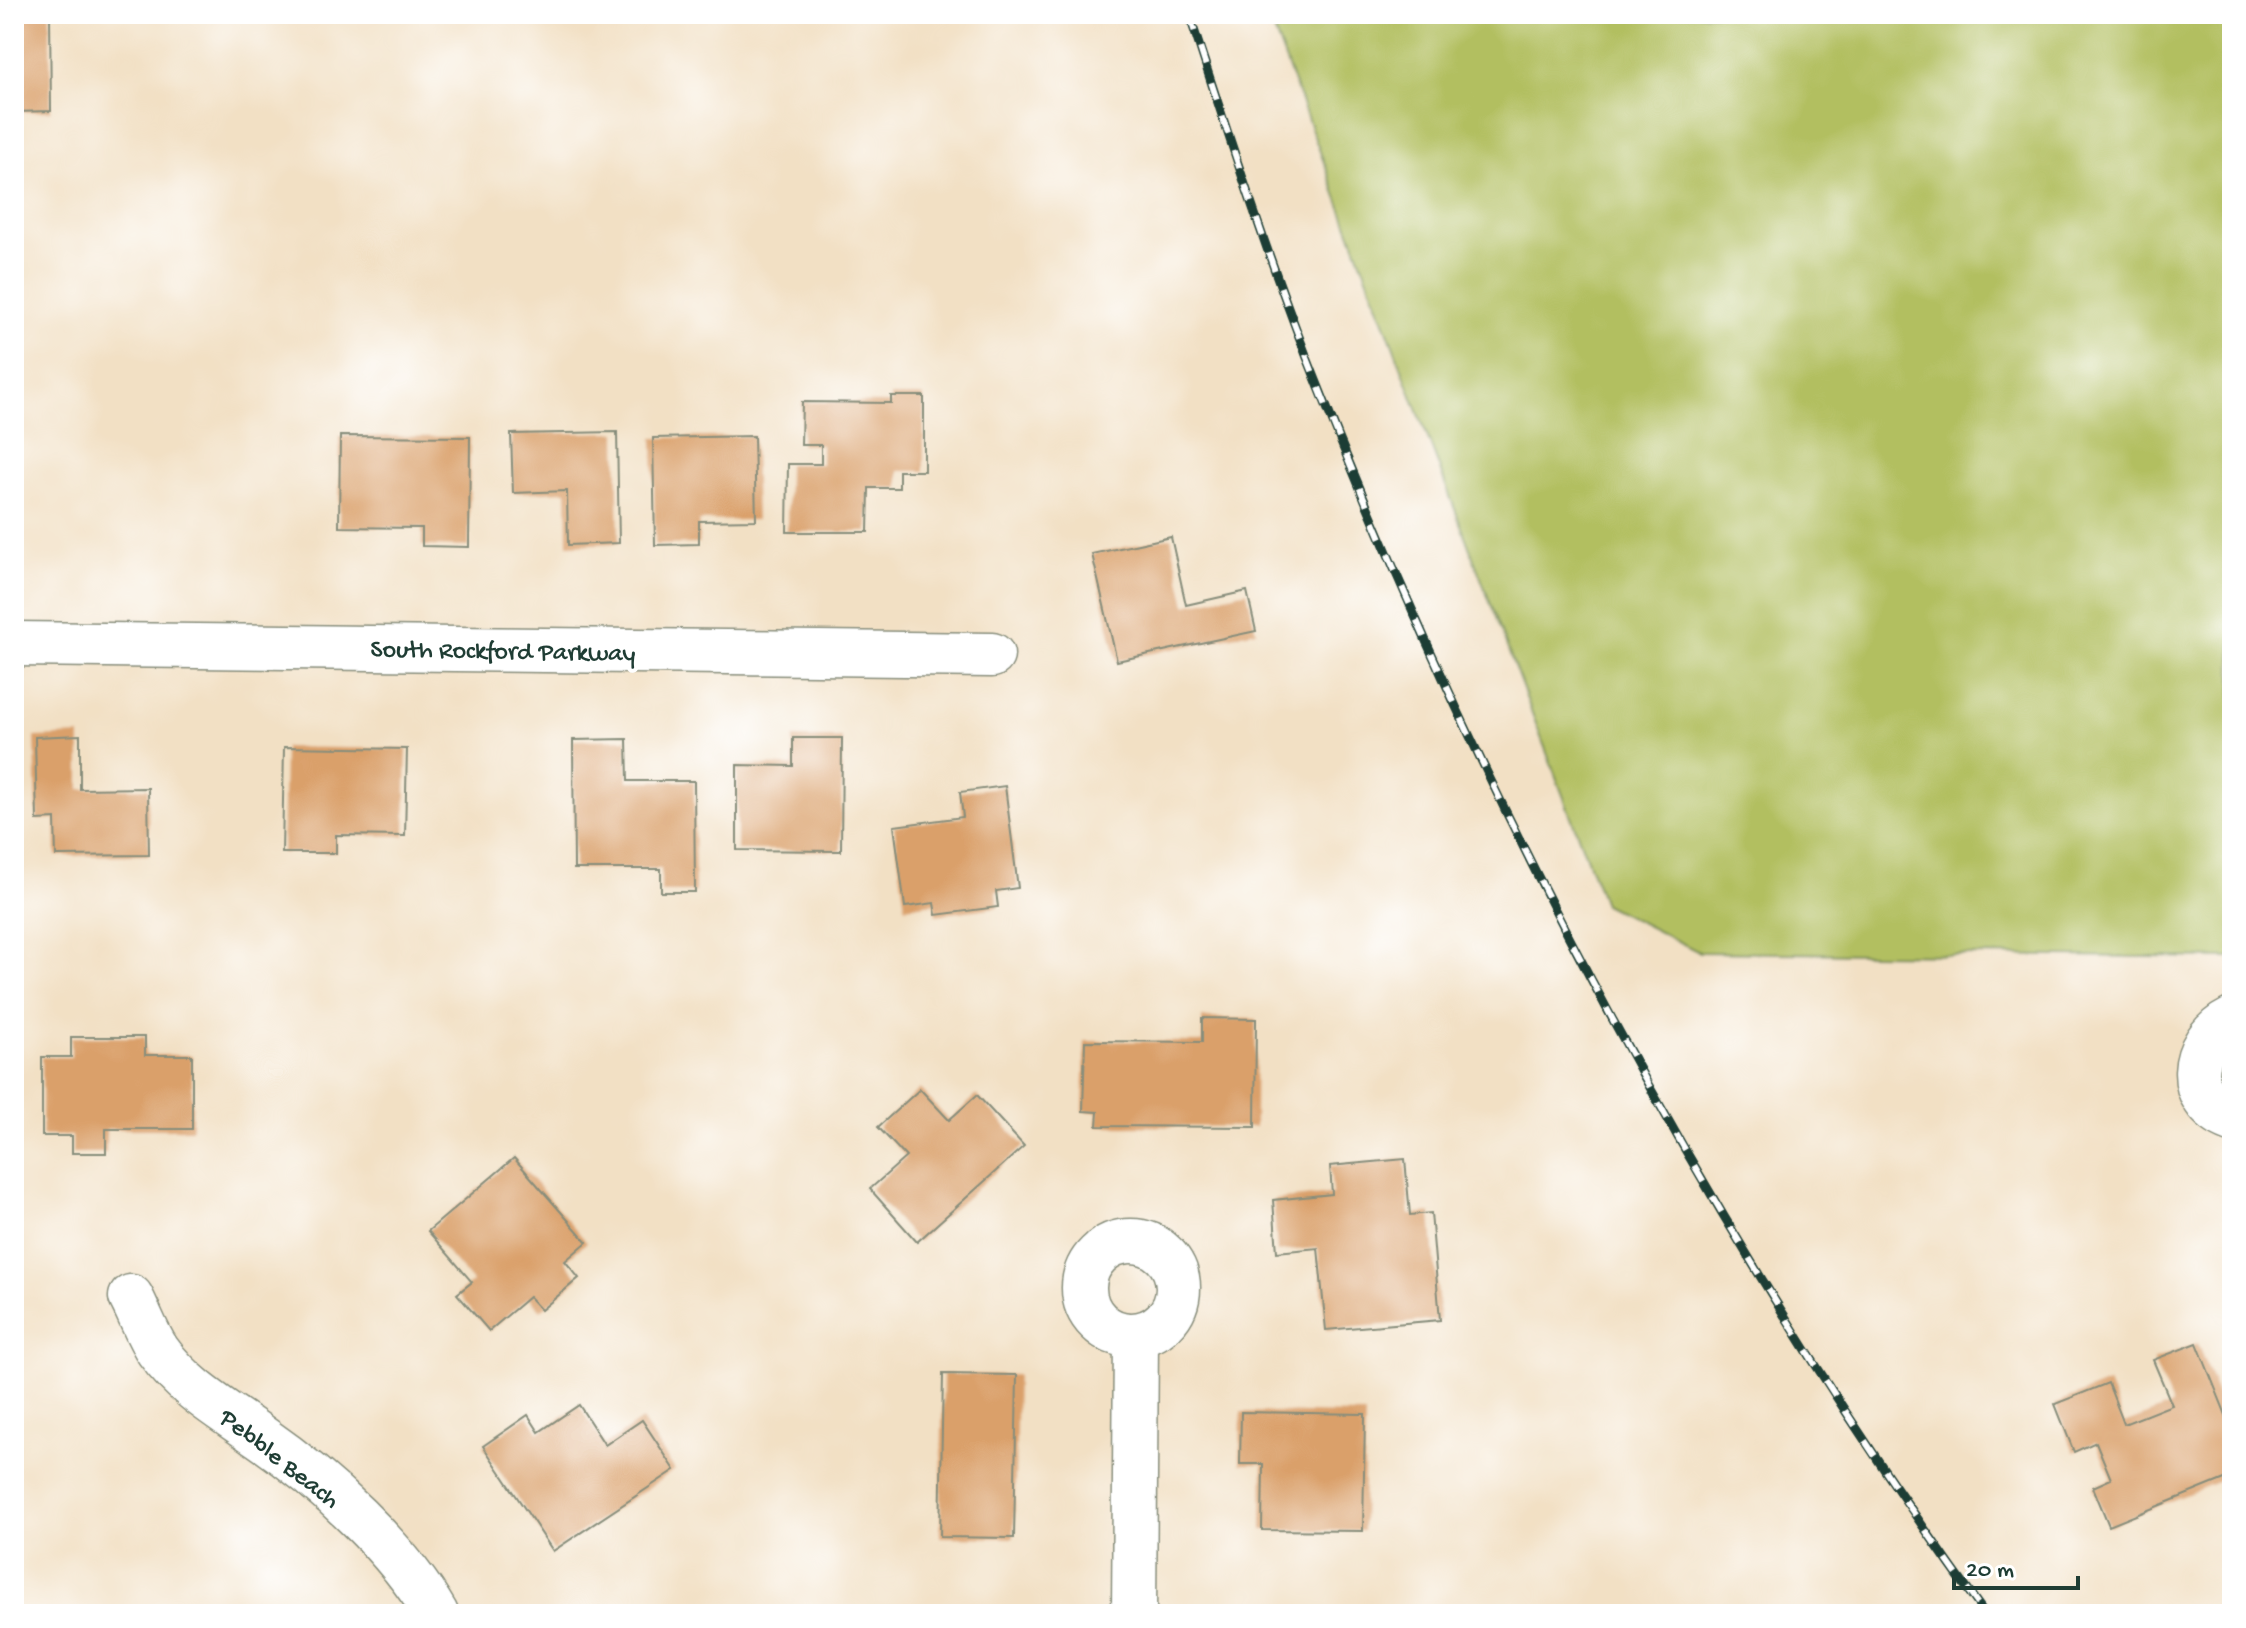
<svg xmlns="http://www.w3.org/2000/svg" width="2246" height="1628" viewBox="0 0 2246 1628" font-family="'Gochi Hand',sans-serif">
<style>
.green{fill:#b2bf61;stroke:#687e4a;stroke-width:2}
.building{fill:#daa06b}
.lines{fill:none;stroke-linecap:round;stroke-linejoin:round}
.minor-casing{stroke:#888e7c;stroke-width:47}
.minor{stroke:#fff;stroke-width:44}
.rail-casing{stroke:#1f3d34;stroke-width:9}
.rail{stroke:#fff;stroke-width:6;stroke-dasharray:18;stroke-linecap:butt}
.labels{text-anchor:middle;stroke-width:8;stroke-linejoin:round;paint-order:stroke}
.street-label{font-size:26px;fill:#1f3d34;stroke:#fff}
</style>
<rect width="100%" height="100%" fill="#fff"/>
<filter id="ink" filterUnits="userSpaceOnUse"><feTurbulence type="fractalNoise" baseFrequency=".0125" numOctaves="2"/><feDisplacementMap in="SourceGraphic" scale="16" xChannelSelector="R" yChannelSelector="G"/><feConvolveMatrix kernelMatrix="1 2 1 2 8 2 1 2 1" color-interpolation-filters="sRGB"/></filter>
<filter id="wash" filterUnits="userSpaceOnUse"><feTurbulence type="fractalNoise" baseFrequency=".006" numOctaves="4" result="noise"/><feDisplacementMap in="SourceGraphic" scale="32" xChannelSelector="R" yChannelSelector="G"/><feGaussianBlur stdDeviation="1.8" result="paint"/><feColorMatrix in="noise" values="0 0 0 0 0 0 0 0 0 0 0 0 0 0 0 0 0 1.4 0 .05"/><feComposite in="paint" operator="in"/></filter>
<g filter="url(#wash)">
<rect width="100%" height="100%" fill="#f2e0c4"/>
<polygon class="green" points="1268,14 2232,14 2232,958 1699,952 1604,904"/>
<g id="blocks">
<g class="building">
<polygon points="14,14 50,14 51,111 14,112"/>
<polygon points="891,396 924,396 924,471 899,471 899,488 869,488 868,532 787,532 788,464 821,464 821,445 801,445 802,402 891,403"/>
<polygon points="617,432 619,543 568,545 567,491 513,493 511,434"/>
<polygon points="340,436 470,437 469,547 422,546 422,528 339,527"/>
<polygon points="754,436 756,520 699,521 699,544 655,545 653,438"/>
<polygon points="1171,537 1186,605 1247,591 1256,631 1117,661 1092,554"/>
<polygon points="80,735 80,789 148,788 149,855 56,856 55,819 37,820 35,737"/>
<polygon points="793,738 842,738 841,851 737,850 737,765 793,766"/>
<polygon points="627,739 628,781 694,781 695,892 661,892 661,869 574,869 573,740"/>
<polygon points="284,747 407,749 405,836 336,835 336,853 282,853"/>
<polygon points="1005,786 1018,888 996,891 998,907 936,915 934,903 905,907 894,826 963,817 960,792"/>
<polygon points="1202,1018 1256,1019 1255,1127 1097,1126 1098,1112 1083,1111 1085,1041 1202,1042"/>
<polygon points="71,1037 145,1037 145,1055 192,1055 192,1129 106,1129 106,1153 72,1153 72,1136 42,1136 42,1057 71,1057"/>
<polygon points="920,1089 949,1120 977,1095 1024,1146 917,1242 870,1189 906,1157 878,1127"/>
<polygon points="514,1158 587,1242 565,1261 579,1278 541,1310 529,1297 489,1331 457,1294 472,1282 428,1231"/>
<polygon points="1405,1159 1410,1215 1431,1213 1440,1320 1326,1330 1318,1248 1277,1252 1273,1200 1332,1194 1330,1166"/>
<polygon points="2197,1343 2232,1430 2232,1476 2109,1526 2093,1487 2111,1479 2096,1442 2074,1452 2055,1404 2108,1383 2124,1424 2172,1405 2153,1360"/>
<polygon points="943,1374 1017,1375 1014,1538 940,1537"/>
<polygon points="579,1405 605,1445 642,1420 675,1470 553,1551 483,1446 528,1415 539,1432"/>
<polygon points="1241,1412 1365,1414 1363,1531 1262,1530 1263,1464 1240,1464"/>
</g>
</g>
</g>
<g filter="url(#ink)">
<use href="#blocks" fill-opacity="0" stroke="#888e7c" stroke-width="2"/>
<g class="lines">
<defs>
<g id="minor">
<polyline points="14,644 992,655"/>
<path d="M2232 1020C2188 1042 2183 1102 2232 1120"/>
<circle cx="1131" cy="1288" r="47"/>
<path d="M131 1297C140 1314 147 1335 158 1351 185 1389 225 1411 261 1437 323 1480 398 1548 436 1614"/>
<polyline points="1134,1614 1136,1336"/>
</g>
</defs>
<use href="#minor" class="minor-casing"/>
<use href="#minor" class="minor"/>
<defs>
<path id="rail" d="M1189 14C1226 128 1263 243 1306 355 1480 800 1704 1226 1985 1614"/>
</defs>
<use href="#rail" class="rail-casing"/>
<use href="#rail" class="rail"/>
</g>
</g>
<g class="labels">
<g class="street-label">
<text transform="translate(503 649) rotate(1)" y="9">South Rockford Parkway</text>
<text transform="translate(281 1457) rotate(38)" y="9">Pebble Beach</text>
</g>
</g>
<rect width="2246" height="1628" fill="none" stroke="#fff" stroke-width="48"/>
<path d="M1954 1576v12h124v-12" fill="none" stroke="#1f3d34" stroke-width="4"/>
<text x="1966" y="1576" font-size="24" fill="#1f3d34" stroke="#ffffff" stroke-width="6" paint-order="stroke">20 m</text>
</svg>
